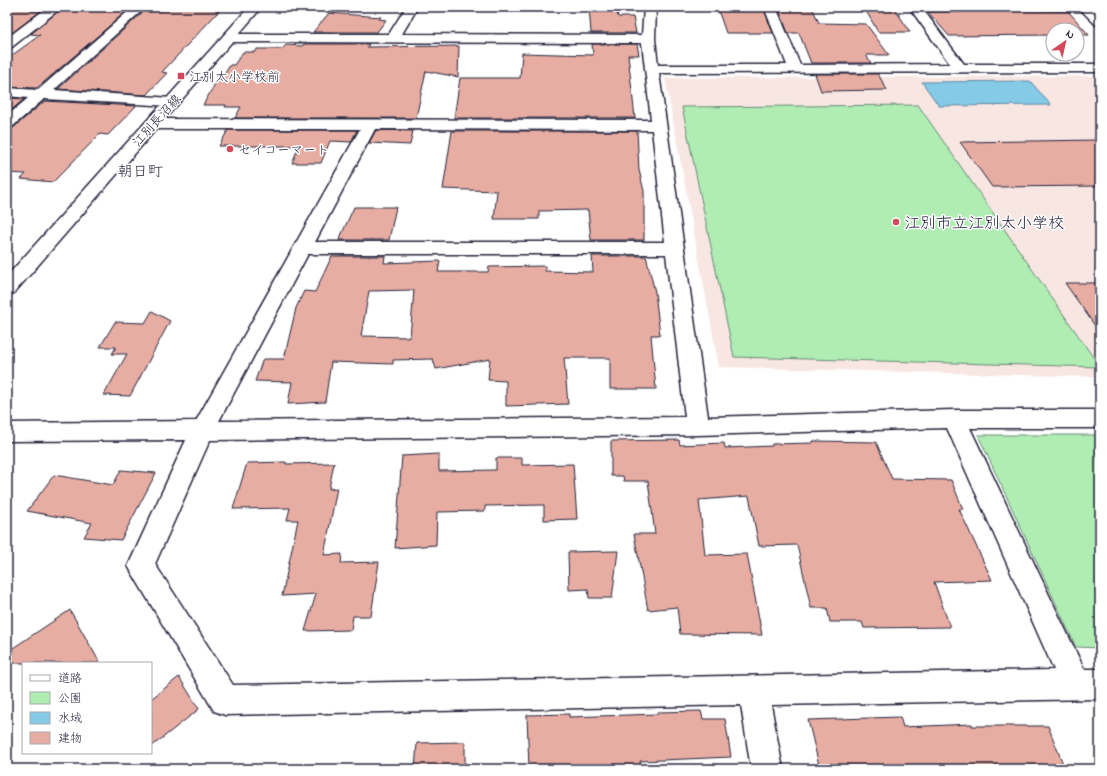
<svg xmlns="http://www.w3.org/2000/svg" width="1107" height="776" viewBox="0 0 1107 776" font-family="'Indie Flower','Klee One',sans-serif">
<style>
.built{fill:#f8e6e3}
.green{fill:#afedb3;stroke:#688877}
.water{fill:#85cae6;stroke:#5d87a2}
.building{fill:#e7ada3;stroke:#22223b;fill-rule:evenodd}
.lines{fill:none;stroke-linecap:round;stroke-linejoin:round}
.minor-casing{stroke:#22223b;stroke-width:3}
.major-casing{stroke:#22223b;stroke-width:3}
.minor{fill:#fff;fill-rule:evenodd}
.major{fill:#fff;fill-rule:evenodd}
.poi-dot{fill:#d1495b;stroke:#fff;stroke-width:1.5}
.labels{text-anchor:middle;stroke-width:3;stroke-linejoin:round;paint-order:stroke}
.far-poi-label{font-size:13px;fill:#22223b;stroke:#fff;text-anchor:start}
.far-street-label{font-size:13px;fill:#22223b;stroke:#fff}
.far-quarter-label{font-size:15px;fill:#22223b;stroke:#fff}
.poi-label{font-size:16px;fill:#22223b;stroke:#fff;text-anchor:start}
</style>
<rect width="100%" height="100%" fill="#fff"/>
<filter id="ink" filterUnits="userSpaceOnUse"><feTurbulence type="fractalNoise" baseFrequency=".025" numOctaves="2"/><feDisplacementMap in="SourceGraphic" scale="8" xChannelSelector="R" yChannelSelector="G"/><feConvolveMatrix kernelMatrix="1 2 1 2 8 2 1 2 1" color-interpolation-filters="sRGB"/></filter>
<g filter="url(#ink)">
<polygon class="built" points="1100,76 1100,377 719,367 665,78"/>
<g class="green">
<polygon points="918,105 1100,367 734,357 682,107"/>
<polygon points="978,435 1100,435 1100,648 1076,647"/>
</g>
<polygon class="water" points="1030,81 1051,105 939,106 922,82"/>
<g class="building">
<polygon points="7,7 46,7 12,33 7,32"/>
<polygon points="63,7 128,10 37,88 7,87 7,59 40,35 31,34"/>
<polygon points="156,7 221,9 162,72 167,73 146,95 58,89 144,11 151,11"/>
<polygon points="589,7 616,7 618,17 633,17 636,33 591,33"/>
<polygon points="717,7 763,7 773,33 726,33"/>
<polygon points="778,7 812,7 819,23 866,24 889,55 866,55 871,63 811,63 799,33 788,33"/>
<polygon points="865,9 895,9 910,32 878,32"/>
<polygon points="998,9 1068,11 1089,35 1077,35 1077,30 1053,30 1053,35 949,36 928,12 1000,11"/>
<polygon points="329,13 381,17 379,19 386,20 377,32 313,32"/>
<polygon points="304,44 369,44 367,47 459,46 458,77 426,71 416,118 235,118 241,107 225,107 226,105 203,105 220,75 224,75 230,65 234,65 243,52 255,52 257,49 282,49 286,45 302,46"/>
<polygon points="592,44 637,44 639,55 628,55 635,118 454,118 460,78 520,78 522,53 593,55"/>
<polygon points="815,74 878,74 887,90 821,91"/>
<polygon points="7,98 24,99 7,114"/>
<polygon points="45,101 136,106 108,135 100,134 53,182 21,179 26,174 7,173 7,130 13,128"/>
<polygon points="228,130 357,130 351,142 330,141 321,163 292,163 299,146 219,146"/>
<polygon points="376,130 413,131 410,145 369,143"/>
<polygon points="452,131 637,131 639,170 644,191 644,240 591,240 588,210 539,211 539,219 494,219 497,191 443,189"/>
<polygon points="1100,140 1100,186 992,187 960,142"/>
<polygon points="354,207 396,207 389,240 339,240"/>
<path d="M332 256H385L384 263 440 261 438 272H488L489 267 545 266V271L593 272 592 256H646L655 292 660 335H651L656 389H610V358H564L568 404 506 406V381L488 380 490 359 436 369 433 359 393 360V364L331 362 325 402 288 404 292 382 255 381 263 359H284L296 308 304 291 315 292ZM414 290 410 337 361 336 369 291Z"/>
<polygon points="1065,283 1100,283 1100,333"/>
<polygon points="152,311 170,321 130,396 104,395 127,354 112,354 116,347 100,347 115,322 145,323"/>
<polygon points="679,440 680,445 724,443 725,448 772,446 772,444 813,443 813,441 876,442 892,479 951,480 963,509 959,509 992,580 934,582 950,627 864,628 862,622 830,622 827,608 811,608 797,545 759,546 749,496 699,500 705,555 747,554 762,635 680,634 677,607 648,610 634,534 655,534 648,481 624,481 623,476 611,476 611,441"/>
<polygon points="439,454 439,471 496,470 496,458 522,458 522,465 573,464 577,519 544,520 544,505 485,506 485,511 437,512 436,545 395,548 402,456"/>
<polygon points="286,462 286,464 334,463 329,489 337,488 324,555 342,554 341,563 379,562 371,616 353,616 351,630 305,631 316,594 282,596 298,520 287,520 290,508 233,509 247,463"/>
<polygon points="121,470 156,473 121,540 84,537 92,523 27,511 54,475 113,485"/>
<polygon points="618,551 612,598 589,598 588,589 569,590 568,552"/>
<polygon points="70,610 100,663 7,663 7,652"/>
<polygon points="179,677 199,709 151,747 151,699"/>
<polygon points="701,711 703,719 725,719 731,757 640,761 641,769 529,769 527,715 569,714 569,717 658,714 658,712"/>
<polygon points="900,717 903,727 972,724 972,726 1048,726 1065,769 820,769 808,720"/>
<polygon points="465,742 465,769 415,769 417,743"/>
</g>
<g class="lines">
<defs>
<g id="minor">
<polygon points="48,7 62,7 12,47 7,48 7,38"/>
<polygon points="133,7 146,7 54,90 172,98 177,99 179,102 177,105 172,106 44,99 12,127 7,129 7,116 28,98 7,96 7,88 38,90"/>
<path d="M406 7H418L402 34 642 35 644 7H656L655 39 658 65H787L764 7H776L800 65 950 64 909 7H921L964 64H1100V72L659 73 708 417 954 410H1100V428H970L1084 669H1100V699L771 705 783 769H751L741 705 225 715 214 711 128 566 186 440 7 441V423L196 421 360 129H153L148 127 145 124 148 121 153 119 651 120 642 43 229 42 224 41 222 38 224 35 229 34H389ZM375 129 652 130 665 242H315ZM308 254H666L685 417 219 421ZM947 428 1054 670 233 685 155 564 210 440 698 435Z"/>
<polygon points="1078,7 1091,7 1100,15 1100,26 1096,25"/>
</g>
<polygon id="major" points="249,7 262,7 14,293 7,295 7,276"/>
</defs>
<use href="#minor" class="minor-casing"/>
<use href="#major" class="major-casing"/>
<use href="#minor" class="minor"/>
<use href="#major" class="major"/>
</g>
</g>
<g class="poi-dot">
<rect x="177" y="72" width="8" height="8" rx="2"/>
<circle cx="230" cy="149" r="4"/>
<circle cx="896" cy="222" r="4"/>
</g>
<g class="labels">
<g class="far-poi-label">
<text x="189" y="81">江別太小学校前</text>
<text x="238" y="154">セイコーマート</text>
</g>
<g class="far-street-label">
<text transform="translate(156 120) rotate(-48)" y="5">江別長沼線</text>
</g>
<g class="far-quarter-label">
<text x="140" y="176">朝日町</text>
</g>
<g class="poi-label">
<text x="904" y="228">江別市立江別太小学校</text>
</g>
</g>
<rect width="1107" height="776" fill="none" stroke="#fff" stroke-width="24"/>
<rect x="12" y="12" width="1083" height="752" fill="none" stroke="#22223b" stroke-width="1.5" filter="url(#ink)"/>
<rect x="22" y="662" width="130" height="92" fill="#ffffff" stroke="#a7a7b1"/>
<rect x="30" y="675" width="20" height="6" fill="#ffffff" stroke="#a7a7b1"/>
<text x="58" y="682" font-size="12" fill="#22223b">道路</text>
<rect x="30" y="692" width="20" height="12" fill="#afedb3" stroke="#a7a7b1"/>
<text x="58" y="702" font-size="12" fill="#22223b">公園</text>
<rect x="30" y="712" width="20" height="12" fill="#85cae6" stroke="#a7a7b1"/>
<text x="58" y="722" font-size="12" fill="#22223b">水域</text>
<rect x="30" y="732" width="20" height="12" fill="#e7ada3" stroke="#a7a7b1"/>
<text x="58" y="742" font-size="12" fill="#22223b">建物</text>
<g transform="translate(1065 42) rotate(34)"><circle r="19" fill="#ffffff" stroke="#a7a7b1"/>
<path d="M0-3L7 15L0 10L-7 15Z" fill="#d1495b"/>
<text y="-6" font-size="11" font-weight="bold" text-anchor="middle" fill="#22223b">N</text>
</g>
</svg>
